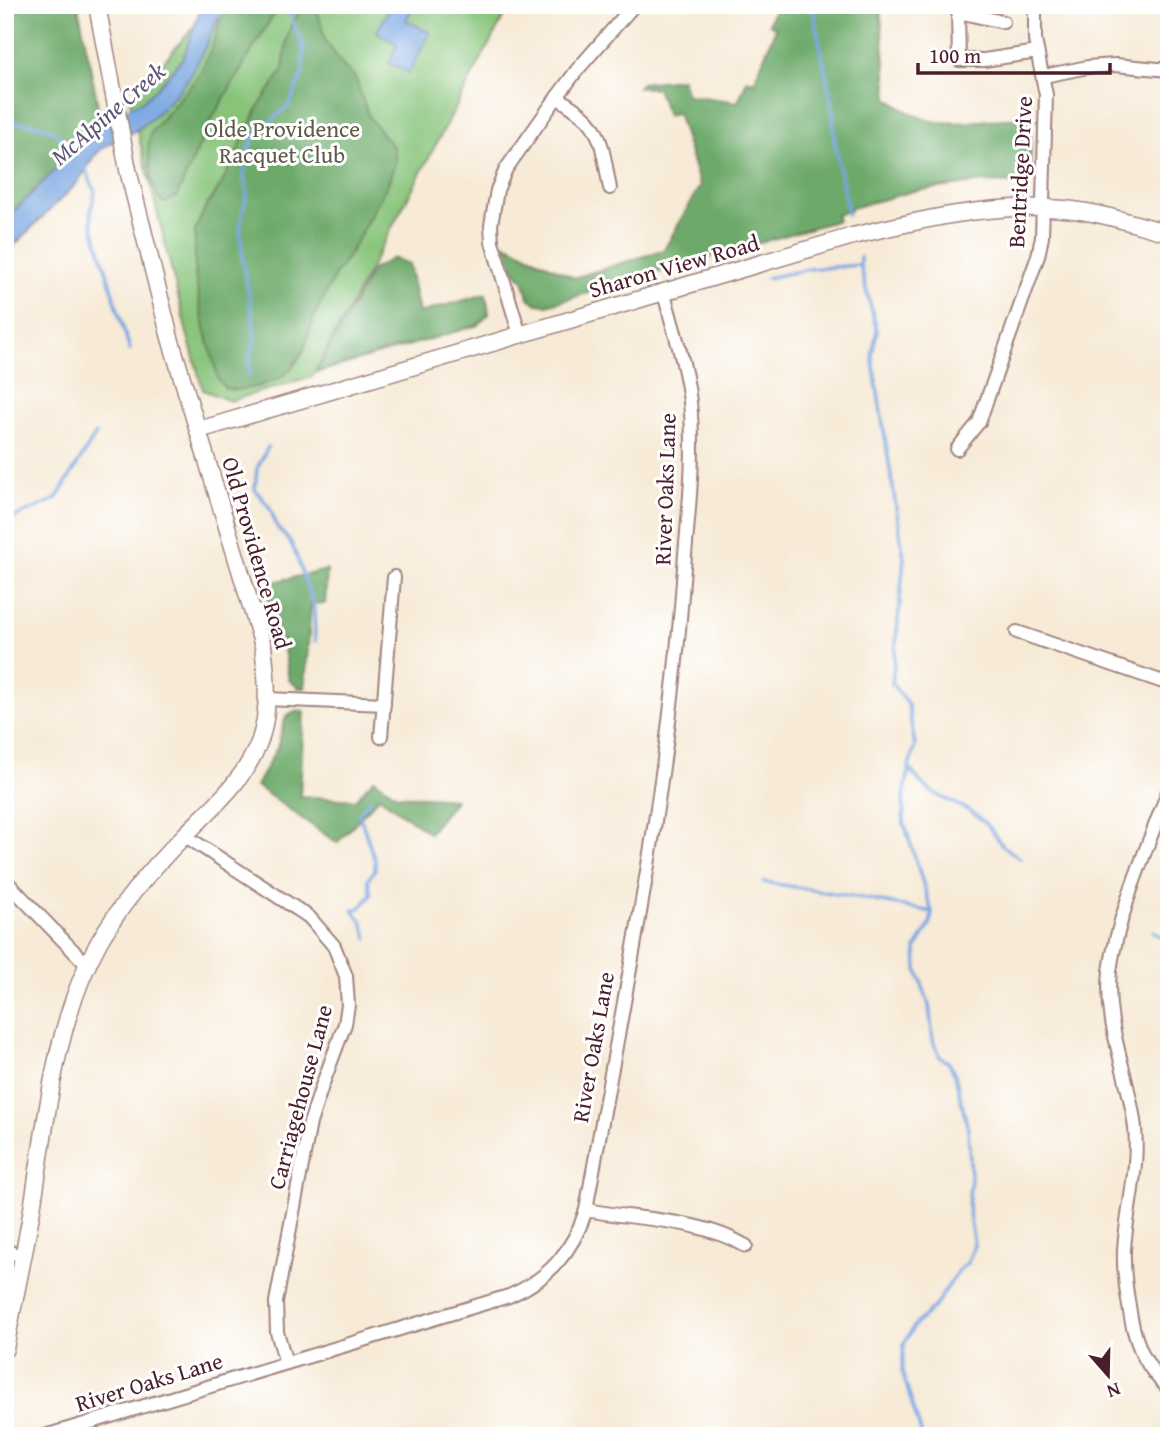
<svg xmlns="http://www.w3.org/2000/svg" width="1174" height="1441" viewBox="0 0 1174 1441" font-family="'Gentium Book Plus',serif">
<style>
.green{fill:#87c47a;stroke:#687252;stroke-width:2}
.forest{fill:#6daa6a;stroke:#5c644a;stroke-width:2}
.water{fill:#78a6e1;stroke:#616286;stroke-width:2}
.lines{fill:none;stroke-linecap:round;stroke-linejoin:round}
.stream{stroke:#78a6e1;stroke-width:3.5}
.minor-casing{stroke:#a08480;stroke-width:16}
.tertiary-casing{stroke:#a08480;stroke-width:19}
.minor{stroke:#fff;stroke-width:12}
.tertiary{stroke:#fff;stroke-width:16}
.labels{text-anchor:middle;stroke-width:6;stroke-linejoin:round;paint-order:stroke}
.park-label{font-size:23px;fill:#5f5947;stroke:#fff}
.street-label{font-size:23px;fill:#4a1f2b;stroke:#fff}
.water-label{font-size:24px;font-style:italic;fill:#5c5574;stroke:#fff}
</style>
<rect width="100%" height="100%" fill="#fff"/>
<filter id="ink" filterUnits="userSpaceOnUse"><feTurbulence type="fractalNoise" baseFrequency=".0143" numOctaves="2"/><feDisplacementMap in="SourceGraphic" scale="14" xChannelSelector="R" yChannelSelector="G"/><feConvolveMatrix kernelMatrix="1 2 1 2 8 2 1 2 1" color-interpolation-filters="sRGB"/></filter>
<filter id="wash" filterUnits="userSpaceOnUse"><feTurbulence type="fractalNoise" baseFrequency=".00686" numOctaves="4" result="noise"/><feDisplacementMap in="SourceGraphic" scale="28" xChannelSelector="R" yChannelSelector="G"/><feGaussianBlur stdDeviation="1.57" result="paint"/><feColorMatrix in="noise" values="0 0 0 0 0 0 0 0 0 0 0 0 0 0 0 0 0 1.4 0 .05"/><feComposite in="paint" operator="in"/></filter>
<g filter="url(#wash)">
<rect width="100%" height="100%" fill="#f7ead6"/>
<polygon class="green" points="212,5 510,5 313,376 230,401 203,390 187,333 130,101"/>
<g class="forest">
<polygon points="5,5 78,5 102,126 73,151 5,221"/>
<polygon points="233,5 279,5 209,124 177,196 165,203 159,199 151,179 148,147 151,132 200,74 212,47 220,20"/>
<polygon points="304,5 312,5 318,12 325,40 344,67 355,77 369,117 393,147 396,160 389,181 352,250 335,275 314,317 304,350 291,369 279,379 256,387 236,390 225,388 218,379 201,313 195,274 195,231 204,210 222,183 259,106 283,70 287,39 291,25"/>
<path d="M775 5H880L888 98C924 128 948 124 992 120 1005 119 1018 117 1030 122L1031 167 1026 180 1015 183 984 182 914 191 851 208V210L836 215 838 220 547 305 537 304 529 298 523 280 514 270 504 243 574 278 664 250 700 186 677 112 667 116 657 88 638 87 642 83 682 79 687 95 738 102 747 80 754 82 776 28 769 24Z"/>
<polygon points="393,258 409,264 419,313 486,294 489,314 478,325 315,373 372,270"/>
<polygon points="327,570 325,604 311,603 305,688 299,688 289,680 284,649 264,584"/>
<polygon points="304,711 300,796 355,800 374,779 397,795 455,799 455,801 429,833 379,797 337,843 256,786 277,748 286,716 293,712"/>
</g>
<g class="water">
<path d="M202 5H226L220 13C198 65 187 91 141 127 128 137 111 140 99 151 89 161 84 176 74 186 51 209 28 231 5 255V221L73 151 102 126 110 118 144 100 164 80 183 58Z"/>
<polygon points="391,5 414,5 406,20 430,33 409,73 389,63 397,44 377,32"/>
</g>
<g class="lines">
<g class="stream">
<polyline points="812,5 833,110 834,138 848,214"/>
<path d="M5 122C45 124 48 123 75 153"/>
<polyline points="85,168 95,192 91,210 92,223 130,350"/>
<polyline points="860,257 860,265 877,331 872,355 904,558 892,684 908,704 915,746 909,767 903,803 904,823 932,912 930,925 916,948 917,969 929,1005 933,1041 940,1057 949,1063 955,1075 968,1129 971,1177 968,1206 974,1245 968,1262 959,1270 935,1306 914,1326 904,1344 902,1371 922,1436"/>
<polyline points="767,278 809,269 860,265"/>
<polyline points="249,377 249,359 255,340 252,312 243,263 240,226 247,193 244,177 247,153 255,135 289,105 302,75 304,48 286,5"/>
<polyline points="268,447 257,468 255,489 270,508 277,527 291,543 295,552 314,607 315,641"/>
<polyline points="5,526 15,517 56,499 96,434"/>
<path d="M910 769C933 804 958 797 985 823 992 829 996 838 1002 845 1007 850 1014 854 1020 858"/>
<polyline points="764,882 862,898 932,912"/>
<polyline points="1153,931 1169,942"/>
<polyline points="368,939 362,922 353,910 360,908 371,895 368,879 375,870 375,861 359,813 371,799"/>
</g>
</g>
</g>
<g filter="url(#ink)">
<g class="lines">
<defs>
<g id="minor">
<polyline points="1003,22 958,12 959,60 984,60 1037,52"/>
<polyline points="1044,76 1088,67 1115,65 1169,70"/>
<path d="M557 97C567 104 579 111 588 120 604 137 605 166 610 188"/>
<polyline points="520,335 492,242 491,225 497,190 506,169 557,97 577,70 634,5"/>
<polyline points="957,449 979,422 1038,256 1042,237 1046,95 1035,40 1035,5"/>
<polyline points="1017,632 1169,684"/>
<polyline points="267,699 384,704"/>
<polyline points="381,737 394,577"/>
<polyline points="184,835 309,917 334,946 346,976 348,1005 345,1024 322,1086 310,1123 276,1302 277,1332 286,1363"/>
<polyline points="5,880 87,965"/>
<path d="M586 1210C639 1220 698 1218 746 1246"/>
<polyline points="5,1250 23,1257"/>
<path d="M1167 1387C1146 1368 1136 1345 1131 1318 1127 1295 1123 1272 1124 1249 1127 1208 1139 1169 1135 1128 1129 1074 1104 1026 1110 971 1118 912 1148 846 1169 789"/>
<path d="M45 1436 509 1296C549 1279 573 1251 586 1210 623 1002 668 793 683 581 687 522 696 461 690 402 686 365 673 329 664 293"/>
</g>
<g id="tertiary">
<path d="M199 430 853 236C923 219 992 203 1064 209 1100 212 1134 224 1169 233"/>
<path d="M5 1349C14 1300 25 1252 33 1203 47 1116 55 1021 99 942 121 903 153 867 185 835 214 806 245 780 260 740 270 710 267 677 263 646L170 338 128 170 97 5"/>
</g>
</defs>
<use href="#minor" class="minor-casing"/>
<use href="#tertiary" class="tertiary-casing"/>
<use href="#minor" class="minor"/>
<use href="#tertiary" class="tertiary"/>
</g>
</g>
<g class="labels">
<g class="park-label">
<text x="282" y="137">Olde Providence<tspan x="282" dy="26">Racquet Club</tspan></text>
</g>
<g class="street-label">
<text transform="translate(1020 172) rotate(-87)" y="8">Bentridge Drive</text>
<text transform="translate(674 266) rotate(-16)" y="8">Sharon View Road</text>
<text transform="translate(665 489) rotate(-88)" y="8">River Oaks Lane</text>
<text transform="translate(257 553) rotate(74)" y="8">Old Providence Road</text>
<text transform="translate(593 1047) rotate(-80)" y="8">River Oaks Lane</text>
<text transform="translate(300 1097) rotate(-75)" y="8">Carriagehouse Lane</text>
<text transform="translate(149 1382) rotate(-17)" y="8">River Oaks Lane</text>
</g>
<g class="water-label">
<text transform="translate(108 114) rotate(-41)" y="8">McAlpine Creek</text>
</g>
</g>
<rect width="1174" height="1441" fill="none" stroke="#fff" stroke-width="28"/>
<g transform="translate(1108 1375) rotate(160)" stroke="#ffffff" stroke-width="5" paint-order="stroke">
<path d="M0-5L12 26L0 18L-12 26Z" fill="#4a1f2b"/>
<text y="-10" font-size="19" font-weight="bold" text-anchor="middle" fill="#4a1f2b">N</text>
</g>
<path d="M918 63v10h192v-10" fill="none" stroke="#4a1f2b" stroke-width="3.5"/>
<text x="929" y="63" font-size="21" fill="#4a1f2b" stroke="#ffffff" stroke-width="5" paint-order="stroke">100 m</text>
</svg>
